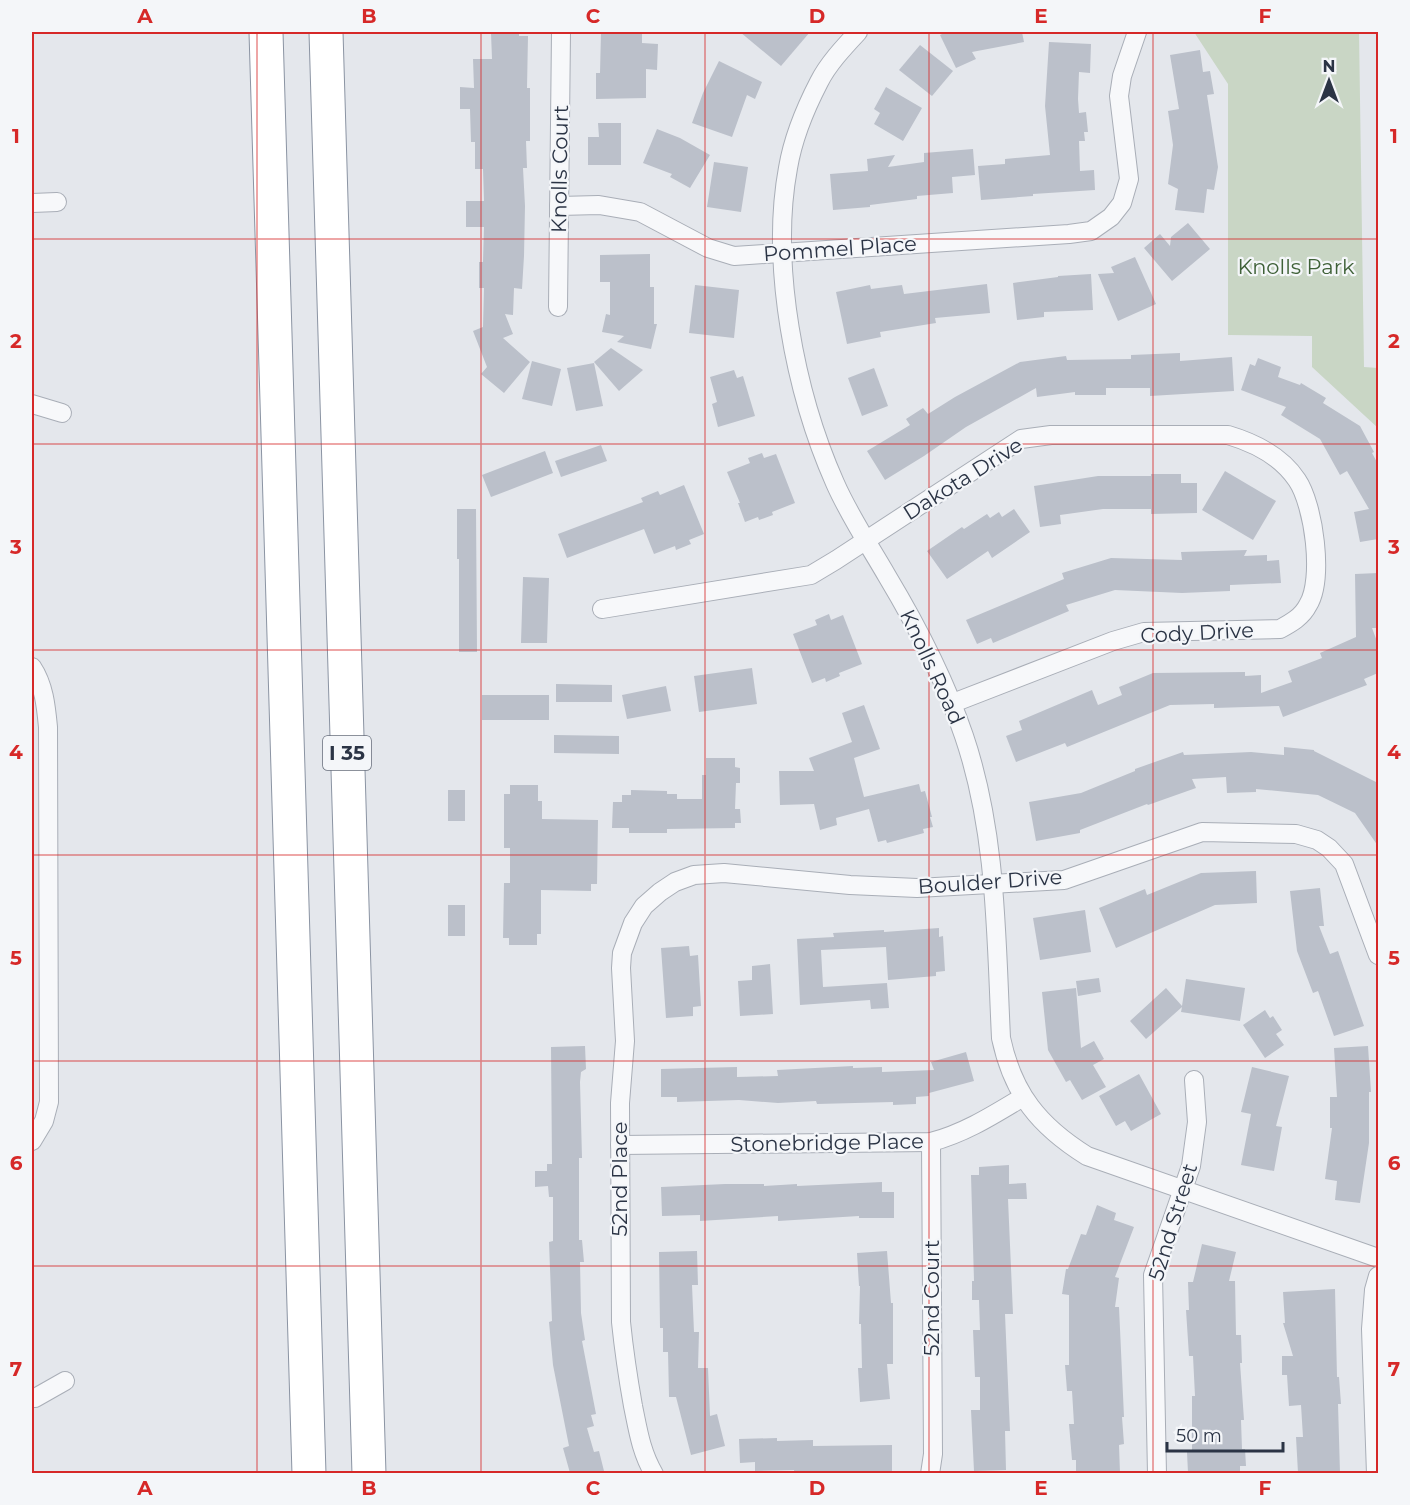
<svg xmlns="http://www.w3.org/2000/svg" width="1410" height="1505" viewBox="0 0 1410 1505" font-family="Montserrat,sans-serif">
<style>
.green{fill:#c9d6c5}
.building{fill:#bbc0ca}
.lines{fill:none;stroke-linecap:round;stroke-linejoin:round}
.street-casing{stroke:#a9aeb7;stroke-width:20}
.highway-casing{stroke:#8b94a3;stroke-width:35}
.street{stroke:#f7f8fa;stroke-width:18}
.highway{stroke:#fff;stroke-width:33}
.grid{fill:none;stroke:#d62828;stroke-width:1.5;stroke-opacity:0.55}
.labels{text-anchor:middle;stroke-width:4.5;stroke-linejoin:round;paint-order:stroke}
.shield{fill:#f4f6f9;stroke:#676e7b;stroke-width:1.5}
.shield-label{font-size:20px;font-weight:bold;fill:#2b3445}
.street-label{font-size:21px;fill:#2b3445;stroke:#f4f6f9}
.park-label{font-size:21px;fill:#3f6138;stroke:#f4f6f9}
.neatline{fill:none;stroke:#d62828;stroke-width:2}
.grid-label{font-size:20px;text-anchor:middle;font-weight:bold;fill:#d62828}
</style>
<rect width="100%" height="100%" fill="#e4e7ec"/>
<polygon class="green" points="1194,32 1359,32 1364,367 1378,368 1378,428 1312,367 1312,336 1228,335 1228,84"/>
<g class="building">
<polygon points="519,32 519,36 528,36 527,88 530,88 530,141 526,141 527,168 523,168 525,206 524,256 522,289 514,288 513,315 505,314 513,334 503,338 530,362 504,393 481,374 487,367 473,331 483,327 484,288 479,288 479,262 483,262 484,227 466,227 466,201 484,201 483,169 475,169 475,142 471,142 470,109 460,109 460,87 474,88 473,59 492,59 491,33"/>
<polygon points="601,32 642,32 642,43 658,44 657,70 646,69 646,98 596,99 596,73 600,73"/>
<polygon points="740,32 810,32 781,66"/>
<polygon points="946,32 1022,32 1024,42 972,52 976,59 956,68 940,35"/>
<polygon points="1049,42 1091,44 1090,73 1079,72 1078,99 1079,113 1086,112 1088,132 1084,132 1085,141 1079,141 1080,171 1094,170 1095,190 1033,194 1033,196 981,200 978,166 1005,164 1005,159 1050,155 1045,106"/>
<polygon points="920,45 953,71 932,96 899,70"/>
<polygon points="1200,50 1203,72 1210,71 1214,94 1207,95 1218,167 1214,190 1207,189 1204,213 1175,210 1178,189 1168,184 1173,145 1168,111 1179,109 1170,55"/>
<polygon points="719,61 762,82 755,99 747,95 732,137 692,123 703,93"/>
<polygon points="886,87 922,108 903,141 874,124 880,113 874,109"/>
<polygon points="598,123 621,123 621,165 588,165 588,137 599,137"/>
<polygon points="657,129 680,138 710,155 690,188 670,177 672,174 643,163"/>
<polygon points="973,149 975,175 952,177 953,193 917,196 917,199 870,205 870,207 833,210 830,174 868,171 867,159 895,155 888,167 924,162 924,153"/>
<polygon points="714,162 748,167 741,212 707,207"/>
<polygon points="1188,223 1210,249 1172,281 1144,248 1160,234 1170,246 1171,237"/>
<polygon points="650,254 650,287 654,287 654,324 657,324 651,349 617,342 624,336 602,332 606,314 610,315 610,282 600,282 600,255"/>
<polygon points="1135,257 1156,304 1118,321 1098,274 1114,273 1111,267"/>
<polygon points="1091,274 1093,310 1044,312 1044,317 1017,320 1013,283 1058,277 1058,276"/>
<polygon points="987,284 990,313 935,318 936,323 880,332 881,337 847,344 836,292 870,285 871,289 902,285 904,294"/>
<polygon points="695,285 739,290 734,338 689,333"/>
<polygon points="611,348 643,370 619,391 594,362"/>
<polygon points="1180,353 1180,361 1232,357 1234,391 1150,396 1150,388 1106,388 1106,395 1075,395 1075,392 1037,397 1036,388 966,427 924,456 885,480 867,451 910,425 906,419 923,408 928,414 955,397 1020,362 1066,356 1067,360 1131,359 1131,355"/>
<polygon points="1258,358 1281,367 1278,377 1300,385 1301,383 1326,398 1323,403 1360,426 1374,452 1372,453 1378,464 1378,539 1360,542 1354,512 1369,509 1347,471 1340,475 1320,439 1281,415 1286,407 1241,390 1250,364 1255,366"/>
<polygon points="532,361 561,369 552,406 522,399"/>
<polygon points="594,363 603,406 576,411 567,368"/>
<polygon points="874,368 888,406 862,416 848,378"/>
<polygon points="734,370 737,378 743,376 755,416 718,427 712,404 717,402 710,377"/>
<polygon points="601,445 607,461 561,477 555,461"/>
<polygon points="545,451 553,473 491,497 482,475"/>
<polygon points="762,453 764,458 776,454 795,503 772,512 773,515 759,520 758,517 745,522 738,503 740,503 727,472 750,463 748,458"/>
<polygon points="1225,471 1276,501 1253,540 1202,510"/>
<polygon points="1151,474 1181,474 1181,483 1197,483 1197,513 1151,514 1151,509 1103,509 1060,515 1061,524 1040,527 1034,486 1098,476 1151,476"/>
<polygon points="684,485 704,534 689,540 691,544 676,550 675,546 654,554 644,529 567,558 558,534 643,502 641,498 658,491 660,495"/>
<polygon points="457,509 476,509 477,652 459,652 459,559 457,559"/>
<polygon points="1014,509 1030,532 992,558 988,551 947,579 927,551 962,527 964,529 987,514 990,518 999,512 1002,517"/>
<polygon points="1247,550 1244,556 1267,555 1267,561 1279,560 1281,583 1230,585 1230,591 1182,593 1115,590 1066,605 1069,611 993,643 991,638 977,644 966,620 1064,579 1062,573 1111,558 1182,560 1181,552"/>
<polygon points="1378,573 1378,628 1372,628 1378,644 1378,673 1364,679 1367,685 1283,717 1279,706 1214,708 1214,704 1170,705 1067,747 1065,743 1016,762 1006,736 1022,730 1019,721 1092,690 1098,705 1122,695 1119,687 1153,673 1245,672 1245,676 1261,675 1261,693 1292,682 1288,671 1322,658 1320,653 1356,637 1355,574"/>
<polygon points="523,577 549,578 547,643 521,643"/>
<polygon points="829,614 831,620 843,615 862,664 839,673 840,676 826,682 825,678 812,683 793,634 817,625 815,620"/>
<polygon points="752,668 757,704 699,712 694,676"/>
<polygon points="556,684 612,685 612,702 556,702"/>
<polygon points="666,686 671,711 627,719 622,695"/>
<rect x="482" y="695" width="67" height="25"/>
<polygon points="864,705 880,749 854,758 864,797 919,784 921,792 925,791 932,817 930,817 933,827 923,829 924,833 887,843 886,840 878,842 869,809 836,818 837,825 820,830 814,804 780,805 779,771 814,771 809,758 852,742 842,713"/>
<polygon points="554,735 619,736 619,754 554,753"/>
<polygon points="1284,747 1314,750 1314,751 1378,783 1378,846 1355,813 1318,795 1256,789 1256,792 1227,793 1226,777 1192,779 1196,788 1148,805 1147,804 1080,830 1080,833 1036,841 1029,802 1081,793 1135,771 1135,769 1183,752 1184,755 1251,752 1284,755"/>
<polygon points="706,758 735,758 735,767 740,768 740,783 736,783 735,809 740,809 741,823 735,823 735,828 667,829 667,833 629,833 629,828 612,828 613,802 622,802 622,795 631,795 631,790 667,791 667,794 677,794 677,799 702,799 702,775 706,775"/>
<polygon points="510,785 538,785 538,801 542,801 542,819 598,820 597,884 591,884 591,891 541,890 541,934 537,934 537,945 509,945 509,938 503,938 504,883 510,883 510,848 504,848 504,794 510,794"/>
<rect x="448" y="790" width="17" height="31"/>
<polygon points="1256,871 1257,903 1215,905 1116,948 1099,908 1145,889 1147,895 1201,873"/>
<polygon points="1320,888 1324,926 1319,926 1330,954 1338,951 1364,1026 1334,1036 1318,991 1313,993 1297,951 1290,891"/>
<rect x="448" y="905" width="17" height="31"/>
<polygon points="1085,910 1091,952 1040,960 1033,918"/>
<polygon points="939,928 939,937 943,936 945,971 936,972 936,976 888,980 886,947 821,950 823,987 887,983 889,1008 871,1009 870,1000 800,1005 797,939 834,937 833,933 884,930 884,932"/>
<polygon points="689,946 690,956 698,955 701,1006 693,1007 693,1016 666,1018 661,948"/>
<polygon points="770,964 773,1014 740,1016 738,981 752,980 752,966"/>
<polygon points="1099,978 1101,992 1078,996 1076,981"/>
<polygon points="1186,979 1245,988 1240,1021 1181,1012 1182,1007 1146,1039 1130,1021 1166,988 1182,1006"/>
<polygon points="1076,988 1081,1048 1094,1041 1104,1059 1093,1065 1106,1087 1082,1100 1070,1080 1066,1082 1048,1050 1042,992"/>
<polygon points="1265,1010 1270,1018 1273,1016 1282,1030 1276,1034 1284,1045 1265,1058 1243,1025"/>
<polygon points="585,1046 586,1069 581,1072 580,1082 582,1158 579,1158 579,1240 582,1240 584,1262 580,1262 581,1313 585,1340 582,1341 596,1414 591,1415 594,1426 587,1428 594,1452 599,1451 604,1471 594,1473 570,1473 563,1448 569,1446 553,1365 549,1322 552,1321 549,1242 553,1241 553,1197 549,1197 548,1186 535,1187 535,1171 547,1171 547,1164 552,1164 551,1047"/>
<polygon points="1368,1046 1371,1092 1369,1092 1369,1143 1360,1203 1335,1200 1337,1181 1325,1179 1332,1128 1330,1128 1330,1097 1337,1097 1334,1048"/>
<polygon points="966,1052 974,1081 929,1093 929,1096 916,1097 916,1104 893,1105 893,1102 817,1104 816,1101 778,1103 739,1100 677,1102 677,1097 661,1097 661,1069 737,1067 737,1077 778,1076 777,1070 853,1066 853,1068 882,1067 882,1072 934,1070 931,1062"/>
<polygon points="1252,1067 1289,1076 1276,1126 1282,1127 1274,1171 1241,1165 1251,1114 1241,1112"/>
<polygon points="1139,1074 1161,1114 1131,1131 1125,1121 1116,1126 1099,1096"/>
<polygon points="1009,1165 1009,1184 1026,1183 1027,1199 1008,1199 1013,1314 1005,1314 1010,1431 1005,1431 1006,1470 974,1471 971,1410 980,1410 980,1377 975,1377 973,1330 980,1330 979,1300 972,1300 972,1281 974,1281 971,1175 979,1175 979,1167"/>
<polygon points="882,1182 882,1192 894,1192 894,1218 859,1218 859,1216 778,1221 778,1216 700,1221 700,1215 662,1216 661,1187 725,1184 764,1184 764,1186 797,1184 797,1186"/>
<polygon points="1097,1205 1116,1213 1114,1220 1134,1227 1115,1277 1119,1278 1115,1307 1119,1307 1124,1417 1122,1417 1124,1444 1119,1445 1120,1473 1076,1473 1076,1460 1072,1460 1069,1424 1074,1424 1072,1391 1067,1391 1065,1365 1069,1365 1069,1295 1062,1294 1066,1269 1068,1269 1081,1234 1086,1235"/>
<polygon points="1202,1244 1236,1252 1229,1281 1235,1281 1236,1335 1241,1335 1242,1363 1240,1363 1244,1420 1241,1420 1242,1449 1245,1449 1246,1466 1240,1466 1240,1473 1188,1473 1187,1452 1192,1452 1192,1396 1195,1396 1193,1356 1189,1356 1186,1310 1189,1310 1188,1282 1193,1282"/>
<polygon points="697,1251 698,1285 692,1285 694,1332 699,1332 698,1368 708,1368 710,1416 717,1414 725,1446 691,1455 676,1397 669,1397 668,1352 663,1352 663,1328 660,1328 659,1252"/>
<polygon points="887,1251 891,1303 893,1303 893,1364 887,1364 890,1399 860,1402 858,1368 862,1368 861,1324 859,1324 860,1286 859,1286 857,1253"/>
<polygon points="1335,1289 1337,1377 1339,1377 1341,1404 1338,1404 1340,1473 1298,1473 1296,1437 1303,1437 1301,1405 1289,1406 1287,1375 1282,1375 1282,1356 1293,1356 1283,1323 1285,1323 1283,1292"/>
<polygon points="777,1438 777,1441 813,1440 813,1446 892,1445 892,1473 794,1473 794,1470 755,1471 755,1462 740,1463 739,1439"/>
</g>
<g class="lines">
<defs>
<g id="street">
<path d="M858 32C844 47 828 64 819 82 805 109 793 138 788 168 770 265 795 393 835 483 849 515 869 545 887 576 917 626 945 680 964 736 997 833 996 936 1001 1038 1013 1094 1039 1126 1087 1156L1378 1258"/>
<polyline points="32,203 57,202"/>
<polyline points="559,206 599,205 640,212 708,248 734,256 1069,234 1091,231 1111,217 1122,203 1129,179 1119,96 1122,76 1137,32"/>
<polyline points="558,307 561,32"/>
<polyline points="32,404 62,413"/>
<path d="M602 609 811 575 836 560 1021 439 1051 435H1228C1255 443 1281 456 1297 480 1314 505 1324 579 1308 605 1302 617 1291 623 1280 629L1144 632 1113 641 953 703"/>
<path d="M32 667C44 685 46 706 48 727L49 1102 44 1121 32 1141"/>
<path d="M620 1145 931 1142C965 1133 993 1115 1023 1097"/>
<polyline points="32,1398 35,1398 65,1381"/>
<path d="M654 1474C641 1452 638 1430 633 1406 628 1378 624 1351 621 1322L620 1103 625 1041 621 968 622 953 633 923 644 906 660 892 675 882 694 875 724 873 850 885 917 888 1064 880 1202 832 1296 834 1317 840 1329 848 1344 864 1378 955"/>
<polyline points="930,1474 933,1454 931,1142"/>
<polyline points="1157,1474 1153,1275 1191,1166 1197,1122 1194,1080"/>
<polyline points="1376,1474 1371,1329 1374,1290 1378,1276"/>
</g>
<g id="highway">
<polyline points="266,32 309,1474"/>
<polyline points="326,32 369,1474"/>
</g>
</defs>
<use href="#street" class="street-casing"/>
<use href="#highway" class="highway-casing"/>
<use href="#street" class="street"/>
<use href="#highway" class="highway"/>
</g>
<path class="grid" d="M257 32V1474M481 32V1474M705 32V1474M929 32V1474M1153 32V1474M32 239H1378M32 444H1378M32 650H1378M32 855H1378M32 1061H1378M32 1266H1378"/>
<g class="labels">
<rect class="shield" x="323" y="736" width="48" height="34" rx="4.5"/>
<g class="shield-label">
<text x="347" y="760">I 35</text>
</g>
<g class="street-label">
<text transform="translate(560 169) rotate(-89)" y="7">Knolls Court</text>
<text transform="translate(840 249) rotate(-4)" y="7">Pommel Place</text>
<text transform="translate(963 479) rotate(-32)" y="7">Dakota Drive</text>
<text transform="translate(1197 633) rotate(-3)" y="7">Cody Drive</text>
<text transform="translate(932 667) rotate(65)" y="7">Knolls Road</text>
<text transform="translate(990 882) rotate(-4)" y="7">Boulder Drive</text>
<text transform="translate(827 1143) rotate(-1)" y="7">Stonebridge Place</text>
<text transform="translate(620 1179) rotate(-90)" y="7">52nd Place</text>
<text transform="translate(1173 1222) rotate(-73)" y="7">52nd Street</text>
<text transform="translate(932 1298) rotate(-90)" y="7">52nd Court</text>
</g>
<g class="park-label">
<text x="1296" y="274">Knolls Park</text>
</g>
</g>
<rect width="1410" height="1505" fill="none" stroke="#f4f6f9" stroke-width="66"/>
<g transform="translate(1329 81)" stroke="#f4f6f9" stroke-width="4.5" paint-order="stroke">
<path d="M0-4.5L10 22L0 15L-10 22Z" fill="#2b3445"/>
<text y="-9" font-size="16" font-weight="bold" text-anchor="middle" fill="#2b3445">N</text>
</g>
<path d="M1167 1442v9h116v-9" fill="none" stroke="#2b3445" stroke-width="3"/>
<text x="1176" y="1442" font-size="18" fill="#2b3445" stroke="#f4f6f9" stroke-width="4.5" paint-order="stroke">50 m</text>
<rect x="33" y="33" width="1344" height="1439" class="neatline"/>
<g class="grid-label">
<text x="145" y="23">A</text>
<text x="369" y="23">B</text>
<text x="593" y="23">C</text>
<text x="817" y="23">D</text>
<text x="1041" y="23">E</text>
<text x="1265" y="23">F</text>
<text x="16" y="143">1</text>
<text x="1394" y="143">1</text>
<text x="16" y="348">2</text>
<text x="1394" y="348">2</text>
<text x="16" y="554">3</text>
<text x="1394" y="554">3</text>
<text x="16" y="759">4</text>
<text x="1394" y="759">4</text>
<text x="16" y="965">5</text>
<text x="1394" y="965">5</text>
<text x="16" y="1170">6</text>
<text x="1394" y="1170">6</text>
<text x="16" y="1376">7</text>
<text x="1394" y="1376">7</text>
<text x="145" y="1495">A</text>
<text x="369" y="1495">B</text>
<text x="593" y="1495">C</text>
<text x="817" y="1495">D</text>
<text x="1041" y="1495">E</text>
<text x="1265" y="1495">F</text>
</g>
</svg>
